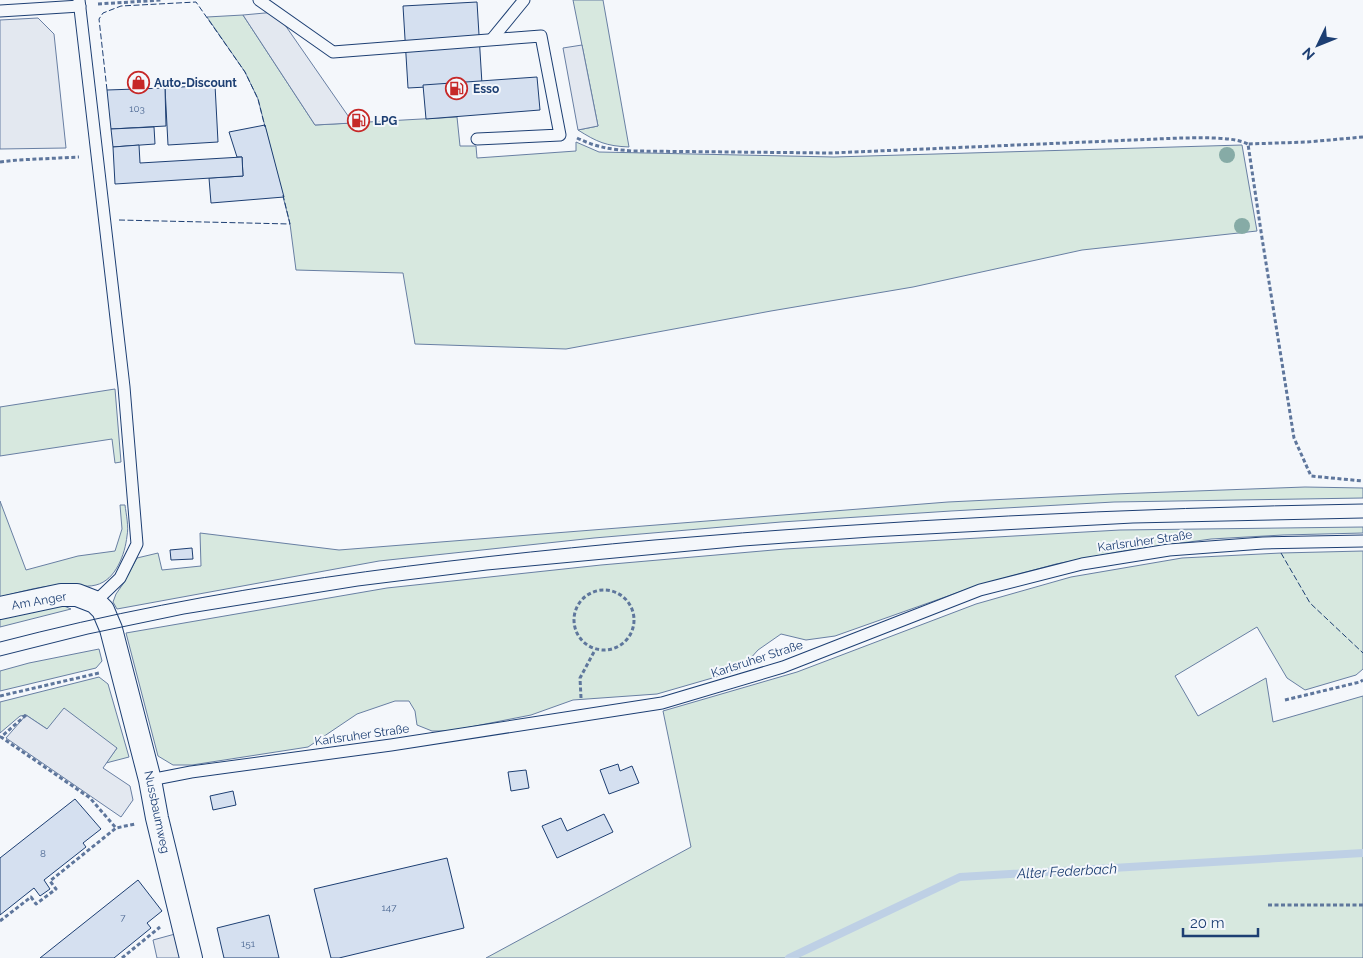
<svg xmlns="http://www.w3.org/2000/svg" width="1363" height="958" viewBox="0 0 1363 958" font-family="Raleway,sans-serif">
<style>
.green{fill:#d7e8df;stroke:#687fa3}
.parking{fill:#e3e8f0;stroke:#687fa3}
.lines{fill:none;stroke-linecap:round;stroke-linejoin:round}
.stream{stroke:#bed0e5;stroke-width:8}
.building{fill:#d5e0f0;stroke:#1d3f73}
.service-casing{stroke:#1d3f73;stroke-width:13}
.minor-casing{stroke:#1d3f73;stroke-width:24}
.path{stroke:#5e769c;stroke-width:3;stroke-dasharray:4 2.5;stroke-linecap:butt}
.service{stroke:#f4f7fb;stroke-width:11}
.minor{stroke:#f4f7fb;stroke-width:22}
.tram{stroke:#1d3f73;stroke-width:1}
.fence{stroke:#1d3f73;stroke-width:1;stroke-dasharray:6 2.5;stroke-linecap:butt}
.tree{fill:#86aba6}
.labels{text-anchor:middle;stroke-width:4;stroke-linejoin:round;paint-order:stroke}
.number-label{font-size:10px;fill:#4b6792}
.poi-label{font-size:12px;font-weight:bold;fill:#1d3f73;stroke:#f4f7fb;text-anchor:start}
.street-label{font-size:12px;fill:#1d3f73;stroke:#f4f7fb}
.water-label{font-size:14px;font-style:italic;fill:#1d3f73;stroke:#f4f7fb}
</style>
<rect width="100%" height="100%" fill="#f4f7fb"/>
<g class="green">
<path d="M573 0H603L629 147C606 146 597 142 578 130L598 126Z"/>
<polygon points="243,15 315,125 457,117 460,146 476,146 477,158 576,151 576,142 599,152 834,157 1242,145 1257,231 1082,250 913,287 771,311 566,349 415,344 403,273 296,270 290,224 258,99 245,72 207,17"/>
<polygon points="115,389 121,462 115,463 112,439 0,456 0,407"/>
<polygon points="1305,487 1363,488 1363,498 1114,502 951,511 781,522 594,538 379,561 117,609 113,602 116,594 123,584 137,558 158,553 162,570 201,566 200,533 339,550 948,502 1114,494"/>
<path d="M0 501 26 570 78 556 115 551 122 529 120 505H125C126 514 129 526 127 536 125 554 116 580 96 585 85 588 72 584 61 585 40 586 20 592 0 597Z"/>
<polygon points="1363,527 1363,533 1283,535 1211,539 1123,551 1056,564 979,585 835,636 806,640 781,634 758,650 740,670 657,694 573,700 531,715 450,731 432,731 417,725 415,711 409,701 395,701 357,714 308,747 192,765 173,765 158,756 126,633 387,588 601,565 785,549 1120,530"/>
<polygon points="1363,551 1363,669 1356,675 1305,690 1287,678 1257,627 1175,676 1198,716 1266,678 1273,722 1363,696 1363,958 486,958 691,847 663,711 797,672 976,604 1071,577 1182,558 1281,553"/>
<polygon points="64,606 71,609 0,627 0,618 53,607"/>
<polygon points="99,649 102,661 96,668 0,691 0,671 29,663"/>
<polygon points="99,677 108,684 129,757 106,763 117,748 47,729 26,715 20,716 0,733 0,702"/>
</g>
<g class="parking">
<polygon points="276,12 353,123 315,125 243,15"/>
<polygon points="38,18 54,34 66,148 0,149 0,20"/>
<polygon points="582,45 598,126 578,130 563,48"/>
<polygon points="64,708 117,748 103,768 130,786 133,800 121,817 6,738 26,715 47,729"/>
<polygon points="175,934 181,958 157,958 153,940"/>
</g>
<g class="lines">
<polyline class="stream" points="789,958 960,877 1363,853"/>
</g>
<g class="building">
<polygon points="477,2 482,84 408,88 403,6"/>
<polygon points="537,77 540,110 426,119 423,85"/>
<polygon points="215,85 218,142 168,145 165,88"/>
<polygon points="165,88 166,126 111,129 107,90"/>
<polygon points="265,125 284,197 211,203 209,178 243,176 242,157 237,157 229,132"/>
<polygon points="154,127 155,144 113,147 111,129"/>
<polygon points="139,145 140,163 242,157 243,176 115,184 113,147"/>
<polygon points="192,548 193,559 171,560 170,550"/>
<polygon points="618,764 620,771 632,766 639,783 609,794 600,770"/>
<polygon points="526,770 529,788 511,791 508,772"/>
<polygon points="233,791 236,805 213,810 210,796"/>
<polygon points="75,799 101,829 83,843 86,847 44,880 50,889 40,896 34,888 0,915 0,858"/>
<polygon points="604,814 613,832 557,858 542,826 561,818 567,831"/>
<polygon points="447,858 464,928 339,958 331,958 314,889"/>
<polygon points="138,880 162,911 147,923 151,928 114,958 40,958"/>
<polygon points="269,915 279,958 224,958 217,928"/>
</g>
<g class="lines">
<defs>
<g id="service">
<polyline points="79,0 124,387 137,544 120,578 95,602"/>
<polyline points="259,0 333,52 541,36 560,135 477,139"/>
<polyline points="0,11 80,6"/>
<polyline points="492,39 524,0"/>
<polyline points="150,780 191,772 391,745 662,703 783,667 980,590 1082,564 1169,550 1263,543 1363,541"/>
</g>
<polyline id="minor" points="0,608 61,595 77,595 95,602 103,610 111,629 150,780 157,818 191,958"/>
</defs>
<use href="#service" class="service-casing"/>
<use href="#minor" class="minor-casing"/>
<g class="path">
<polyline points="98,4 162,0"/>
<polyline points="1363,137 1307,142 1248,144 1262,238 1294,438 1311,476 1363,481"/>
<path d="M577 138C598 148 610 149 632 151L831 153 1180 138C1199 138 1232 136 1248 144"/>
<polyline points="0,162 18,160 79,157"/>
<circle cx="604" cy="620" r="30"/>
<polyline points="0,696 99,673"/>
<polyline points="581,698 580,678 595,650"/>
<polyline points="1285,700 1360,682 1363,680"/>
<polyline points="26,715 1,737 90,798 116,828"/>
<polyline points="1268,905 1363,905"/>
<polyline points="0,921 31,897 36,904 56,889 50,881 116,828 135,824"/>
<polyline points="122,958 160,927"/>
</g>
<use href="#service" class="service"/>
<use href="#minor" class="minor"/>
<g class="tram">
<path d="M0 642C214 586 434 560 654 540 890 520 1126 508 1363 504"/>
<polyline points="0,656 88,634 184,614 358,586 487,570 743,546 871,537 1133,523 1363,518"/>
</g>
<g class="fence">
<polyline points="107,90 99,19 103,13 121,6 196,2 245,72 258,99 265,127"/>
<polyline points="119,220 290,224 283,195"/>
<polyline points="1281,553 1310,603 1363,653"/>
</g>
</g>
<g class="tree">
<circle cx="1227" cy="155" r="8"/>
<circle cx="1242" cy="226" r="8"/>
</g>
<defs>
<symbol id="shop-ring" viewBox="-11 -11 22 22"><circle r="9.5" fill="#f4f7fb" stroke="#c62828" stroke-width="1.5"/><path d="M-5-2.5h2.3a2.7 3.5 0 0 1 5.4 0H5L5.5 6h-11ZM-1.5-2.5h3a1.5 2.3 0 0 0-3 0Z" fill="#c62828"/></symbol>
<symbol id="fuel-ring" viewBox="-11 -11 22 22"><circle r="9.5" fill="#f4f7fb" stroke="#c62828" stroke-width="1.5"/><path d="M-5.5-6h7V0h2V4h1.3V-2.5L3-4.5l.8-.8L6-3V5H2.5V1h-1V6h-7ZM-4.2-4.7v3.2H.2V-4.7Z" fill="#c62828"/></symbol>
</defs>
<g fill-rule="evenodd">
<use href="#shop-ring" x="126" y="70" width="25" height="25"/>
<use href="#fuel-ring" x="444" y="76" width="25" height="25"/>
<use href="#fuel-ring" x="346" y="108" width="25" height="25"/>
</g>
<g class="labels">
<g class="number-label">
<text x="137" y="112">103</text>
<text x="43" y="857">8</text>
<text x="389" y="911">147</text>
<text x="123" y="921">7</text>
<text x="248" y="947">151</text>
</g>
<g class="poi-label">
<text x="154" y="87">Auto-Discount</text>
<text x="473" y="93">Esso</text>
<text x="374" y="125">LPG</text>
</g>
<g class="street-label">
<text transform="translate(1145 541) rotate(-8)" y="4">Karlsruher Straße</text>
<text transform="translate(39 601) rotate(-10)" y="4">Am Anger</text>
<text transform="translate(757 659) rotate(-18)" y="4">Karlsruher Straße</text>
<text transform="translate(362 735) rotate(-8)" y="4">Karlsruher Straße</text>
<text transform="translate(157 812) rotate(78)" y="4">Nussbaumweg</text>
</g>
<g class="water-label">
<text transform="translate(1067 871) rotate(-3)" y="5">Alter Federbach</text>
</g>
</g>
<g transform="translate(1318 45) rotate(227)" stroke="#f4f7fb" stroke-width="4" paint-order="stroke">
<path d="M0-4L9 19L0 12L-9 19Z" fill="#1d3f73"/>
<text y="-8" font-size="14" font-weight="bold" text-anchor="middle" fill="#1d3f73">N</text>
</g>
<path d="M1183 928v8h75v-8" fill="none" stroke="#1d3f73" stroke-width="2.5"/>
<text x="1190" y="928" font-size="15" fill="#1d3f73" stroke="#f4f7fb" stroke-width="4" paint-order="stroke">20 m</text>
</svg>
